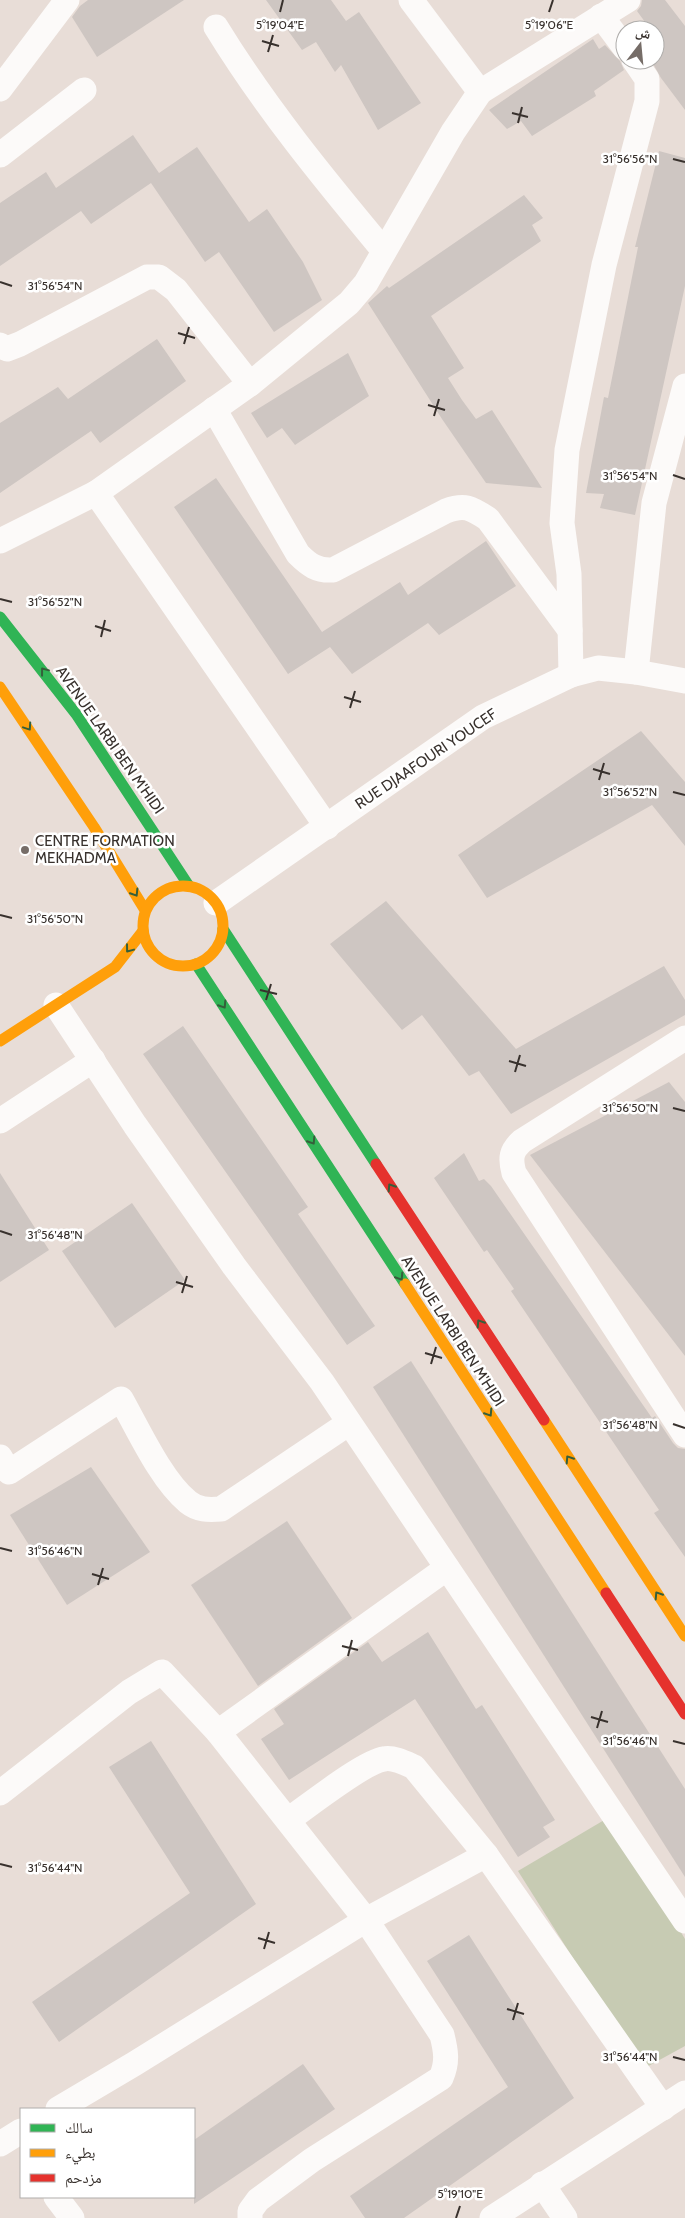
<svg xmlns="http://www.w3.org/2000/svg" width="685" height="2218" viewBox="0 0 685 2218" font-family="Cabin,'Noto Naskh Arabic',sans-serif">
<style>
.green{fill:#c7cbb3}
.building{fill:#cec6c2}
.lines{fill:none;stroke-linecap:round;stroke-linejoin:round}
.street{stroke:#fcfaf9;stroke-width:25}
.fast{stroke:#30b455;stroke-width:11}
.slow{stroke:#ff9f0a;stroke-width:11}
.jam{stroke:#e5322d;stroke-width:11}
.oneway{stroke:#355f3b}
.ticks{fill:none;stroke:#38312d;stroke-width:2}
.poi-dot{fill:#766d68;stroke:#fff;stroke-width:2}
.labels{text-anchor:middle;stroke-width:5;stroke-linejoin:round;paint-order:stroke}
.street-label{font-size:15px;fill:#38312d;stroke:#fff}
.poi-label{font-size:15px;fill:#38312d;stroke:#fff;text-anchor:start}
.ticks-label{font-size:12px;text-anchor:middle;fill:#38312d;stroke:#fff;stroke-width:5;stroke-linejoin:round;paint-order:stroke}
</style>
<rect width="100%" height="100%" fill="#e8ddd7"/>
<polygon class="green" points="611,1816 685,1939 685,2046 643,2069 518,1871"/>
<g class="building">
<polygon points="88,0 184,0 97,57 72,17 80,6"/>
<polygon points="266,0 331,0 346,21 359,12 421,103 378,130 341,65 335,72 316,42 302,50"/>
<polygon points="642,0 665,0 685,26 685,110 661,78 651,60 655,60 655,30 631,30 645,22 637,11 641,6"/>
<polygon points="593,39 599,49 605,45 620,61 624,70 594,91 596,96 532,136 521,121 507,129 489,110"/>
<polygon points="133,135 159,173 197,147 249,222 267,209 303,262 322,300 274,332 219,252 205,262 151,183 91,224 81,211 0,266 0,203 46,172 56,188"/>
<polygon points="659,151 685,158 685,286 635,515 600,508 604,494 586,493 604,397 608,398 638,247 635,247"/>
<polygon points="524,195 543,218 532,225 541,241 431,316 464,368 448,378 462,400 476,419 492,410 542,488 486,483 442,419 368,303 387,286 389,288"/>
<polygon points="157,339 186,381 100,443 91,431 0,493 0,423 58,387 68,399"/>
<polygon points="348,353 369,396 295,445 282,428 267,438 251,413"/>
<polygon points="216,478 322,632 400,582 408,595 486,541 516,586 439,635 428,623 352,674 330,647 288,674 174,507"/>
<polygon points="641,731 685,782 685,846 652,805 487,898 458,855"/>
<polygon points="386,901 516,1049 664,966 685,1000 685,1015 511,1114 479,1071 469,1076 422,1015 402,1030 330,944"/>
<polygon points="183,1026 308,1207 298,1214 375,1326 347,1345 143,1054"/>
<polygon points="669,1082 685,1102 685,1356 530,1155"/>
<polygon points="464,1153 479,1181 484,1179 491,1186 652,1418 655,1416 673,1443 678,1448 685,1449 685,1557 654,1513 659,1510 511,1291 514,1289 487,1250 484,1252 434,1178"/>
<polygon points="0,1173 49,1250 0,1282"/>
<polygon points="132,1203 185,1280 115,1328 62,1251"/>
<polygon points="411,1361 685,1789 685,1877 373,1387"/>
<polygon points="91,1467 150,1552 67,1605 10,1515"/>
<polygon points="287,1521 352,1618 258,1686 191,1585"/>
<polygon points="428,1632 476,1709 482,1705 555,1820 543,1827 550,1837 518,1857 415,1699 289,1780 261,1739 284,1724 274,1709 368,1642 382,1662"/>
<polygon points="151,1741 256,1904 59,2042 32,2002 190,1893 109,1767"/>
<polygon points="469,1935 574,2098 404,2218 365,2218 350,2196 508,2087 427,1961"/>
<polygon points="303,2064 335,2109 194,2204 194,2140"/>
</g>
<g class="lines">
<g class="street">
<polyline points="411,0 480,92"/>
<polyline points="601,16 625,48"/>
<path d="M216 27C265 107 324 179 384 251"/>
<polyline points="0,89 67,0"/>
<polyline points="0,155 84,90"/>
<polyline points="0,345 7,349 20,344 147,277 159,277 176,290 250,384"/>
<path d="M214 409 298 554C309 565 317 571 333 570L446 511C465 504 471 508 488 519L570 630"/>
<polyline points="0,541 96,493"/>
<polyline points="636,672 654,503 685,386"/>
<polyline points="571,675 569,574 562,523 567,450 604,265 647,101 647,79 634,60"/>
<polyline points="327,827 96,493 250,384 349,303 366,283 453,132 480,92 628,0"/>
<polyline points="216,903 483,717 571,675 598,668 636,672 685,681"/>
<polyline points="56,1005 135,1125 234,1266 322,1382 685,1921"/>
<path d="M685 1038 522 1141C511 1151 510 1158 514 1173L685 1435"/>
<polyline points="0,1121 93,1060"/>
<path d="M0 1457 9 1472 121 1399C138 1429 161 1480 188 1502 198 1510 208 1510 221 1509L349 1423"/>
<polyline points="218,1732 447,1568"/>
<path d="M0 1793 129 1692 162 1672 218 1732 366 1920 442 2035C446 2051 448 2062 441 2078L312 2160 258 2200 250 2211V2218"/>
<path d="M288 1820C307 1807 365 1761 384 1759 393 1757 405 1763 414 1767L486 1855 663 2108"/>
<polyline points="58,2109 134,2064 366,1920 486,1855"/>
<polyline points="0,2144 21,2131"/>
<polyline points="542,2184 565,2218"/>
<polyline points="56,2197 72,2218"/>
<polyline points="492,2218 685,2093"/>
</g>
<g class="fast">
<polyline points="0,617 76,714 189,886"/>
<polyline points="223,929 376,1164"/>
<polyline points="196,964 405,1284"/>
</g>
<g class="slow">
<polyline points="0,687 94,827 145,910"/>
<circle cx="183" cy="926" r="40"/>
<polyline points="0,1041 115,967 143,931"/>
<polyline points="405,1284 606,1593"/>
<polyline points="544,1420 685,1636"/>
</g>
<g class="jam">
<polyline points="376,1164 544,1420"/>
<polyline points="606,1593 685,1714"/>
</g>
</g>
<defs><path id="oneway-chevron" d="M-2-3.5L2.5 0L-2 3.5" fill="none" stroke-width="1.6" stroke-linecap="round" stroke-linejoin="round" transform="scale(1.25)"/></defs>
<g class="oneway">
<use href="#oneway-chevron" transform="translate(44 671) rotate(-127)"/>
<use href="#oneway-chevron" transform="translate(28 727) rotate(56)"/>
<use href="#oneway-chevron" transform="translate(135 893) rotate(58)"/>
<use href="#oneway-chevron" transform="translate(129 949) rotate(127)"/>
<use href="#oneway-chevron" transform="translate(223 1005) rotate(57)"/>
<use href="#oneway-chevron" transform="translate(312 1141) rotate(57)"/>
<use href="#oneway-chevron" transform="translate(391 1187) rotate(-123)"/>
<use href="#oneway-chevron" transform="translate(400 1277) rotate(57)"/>
<use href="#oneway-chevron" transform="translate(480 1323) rotate(-123)"/>
<use href="#oneway-chevron" transform="translate(489 1413) rotate(57)"/>
<use href="#oneway-chevron" transform="translate(569 1459) rotate(-123)"/>
<use href="#oneway-chevron" transform="translate(658 1595) rotate(-123)"/>
</g>
<path class="ticks" d="M280 12 283 0M549 12 553 0M262 41 279 46M268 52 273 35M512 113 528 117M518 123 522 107M673 159 685 162M0 282 12 286M178 333 195 338M184 344 189 327M428 405 445 410M434 416 439 399M673 475 685 479M0 599 12 602M95 626 111 631M101 637 105 620M344 697 361 702M350 708 355 691M593 769 610 774M599 780 604 763M673 792 685 795M0 915 12 918M260 990 277 994M266 1000 271 984M509 1061 526 1066M515 1072 520 1055M673 1108 685 1111M0 1231 12 1235M176 1282 193 1287M182 1293 187 1276M425 1353 442 1358M431 1364 436 1347M673 1424 685 1428M0 1548 12 1551M92 1574 109 1579M98 1585 103 1568M342 1646 358 1650M348 1656 352 1640M591 1717 608 1722M597 1728 602 1711M673 1741 685 1744M0 1864 12 1867M258 1938 275 1943M264 1949 269 1932M507 2009 524 2014M513 2020 518 2003M673 2057 685 2060M456 2218 460 2206"/>
<circle class="poi-dot" cx="25" cy="850" r="5"/>
<g class="labels">
<g class="street-label">
<text transform="translate(110 740) rotate(55)" y="5">AVENUE LARBI BEN M'HIDI</text>
<text transform="translate(426 759) rotate(-34)" y="5">RUE DJAAFOURI YOUCEF</text>
<text transform="translate(453 1331) rotate(57)" y="5">AVENUE LARBI BEN M'HIDI</text>
</g>
<g class="poi-label">
<text x="35" y="846">CENTRE FORMATION<tspan x="35" dy="17">MEKHADMA</tspan></text>
</g>
</g>
<g class="ticks-label">
<text x="280" y="29">5°19'04"E</text>
<text x="549" y="29">5°19'06"E</text>
<text x="630" y="163">31°56'56"N</text>
<text x="55" y="290">31°56'54"N</text>
<text x="630" y="480">31°56'54"N</text>
<text x="55" y="606">31°56'52"N</text>
<text x="630" y="796">31°56'52"N</text>
<text x="55" y="923">31°56'50"N</text>
<text x="630" y="1112">31°56'50"N</text>
<text x="55" y="1239">31°56'48"N</text>
<text x="630" y="1429">31°56'48"N</text>
<text x="55" y="1555">31°56'46"N</text>
<text x="630" y="1745">31°56'46"N</text>
<text x="55" y="1872">31°56'44"N</text>
<text x="630" y="2061">31°56'44"N</text>
<text x="460" y="2198">5°19'10"E</text>
</g>
<rect x="20" y="2108" width="175" height="90" fill="#ffffff" stroke="#afadab"/>
<rect x="30" y="2124" width="25" height="8" fill="#30b455" stroke="#afadab"/>
<text x="65" y="2133" font-size="15" fill="#38312d">سالك</text>
<rect x="30" y="2149" width="25" height="8" fill="#ff9f0a" stroke="#afadab"/>
<text x="65" y="2158" font-size="15" fill="#38312d">بطيء</text>
<rect x="30" y="2174" width="25" height="8" fill="#e5322d" stroke="#afadab"/>
<text x="65" y="2183" font-size="15" fill="#38312d">مزدحم</text>
<g transform="translate(640 45) rotate(16)"><circle r="24" fill="#ffffff" stroke="#afadab"/>
<path d="M0-4L9 19L0 12L-9 19Z" fill="#766d68"/>
<text y="-8" font-size="14" font-weight="bold" text-anchor="middle" fill="#38312d">ش</text>
</g>
</svg>
